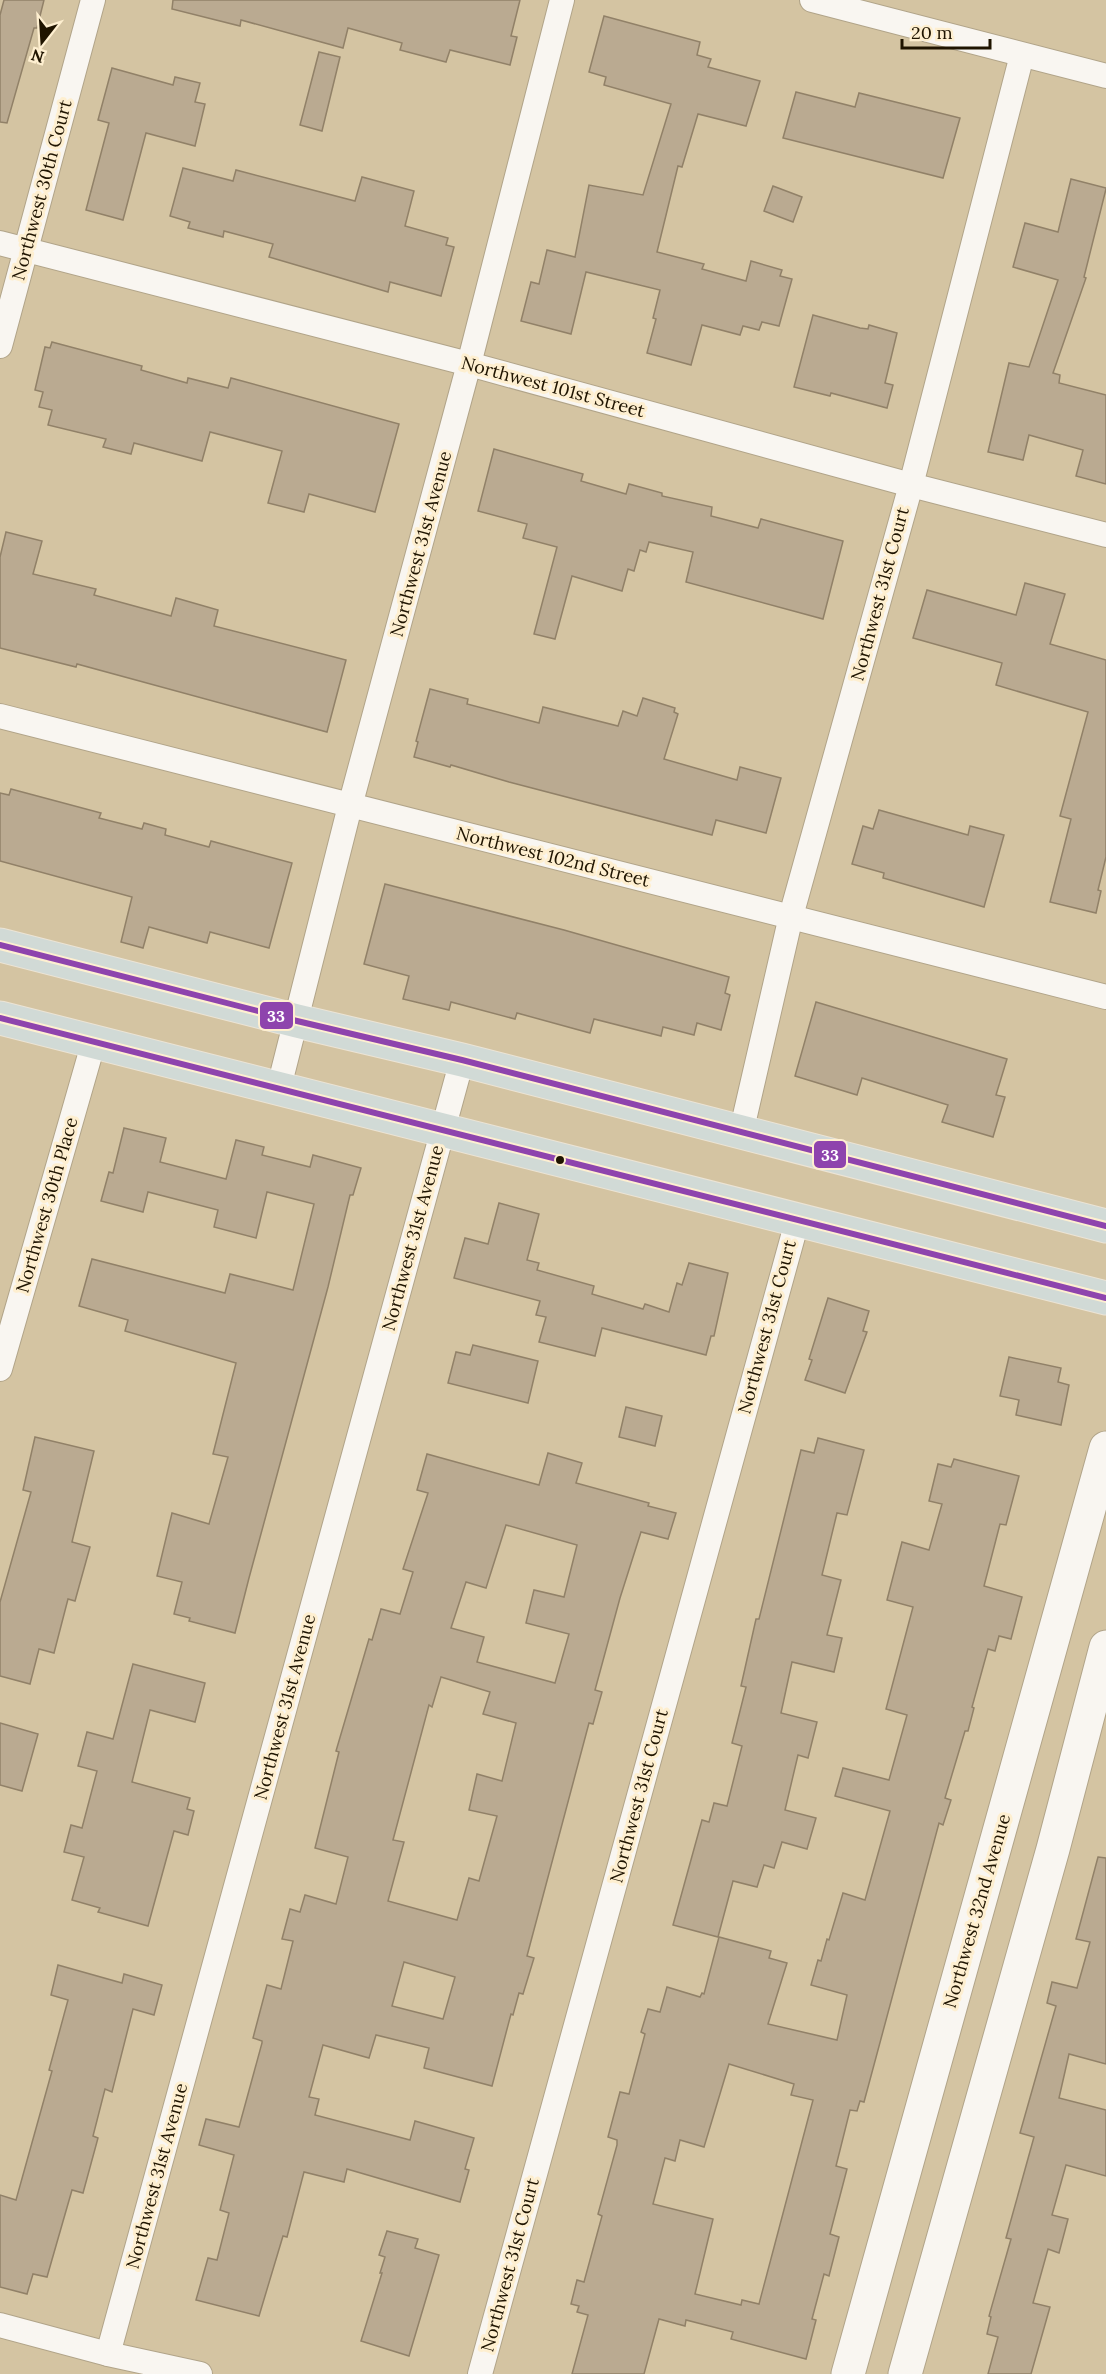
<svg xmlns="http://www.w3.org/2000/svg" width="1106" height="2374" viewBox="0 0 1106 2374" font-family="Lora,serif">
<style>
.building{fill:#baaa91;stroke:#918168;stroke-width:1.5;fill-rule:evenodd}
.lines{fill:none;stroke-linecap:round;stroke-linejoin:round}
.street-casing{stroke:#b1a489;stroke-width:26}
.secondary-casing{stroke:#b1a489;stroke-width:35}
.primary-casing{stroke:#ece4d5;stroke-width:35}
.street{stroke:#f9f6f1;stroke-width:24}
.secondary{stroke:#f9f6f1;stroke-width:33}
.primary{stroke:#d1dad6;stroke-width:33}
.bus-1-casing{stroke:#feefd0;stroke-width:10}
.bus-1{stroke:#8e44ad;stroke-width:6}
.bus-dot{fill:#1f1400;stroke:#feefd0;stroke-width:2}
.labels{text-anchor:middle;stroke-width:6;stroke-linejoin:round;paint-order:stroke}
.street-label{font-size:18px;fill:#1f1400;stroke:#feefd0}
.line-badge{stroke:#feefd0;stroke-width:2}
.badge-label{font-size:16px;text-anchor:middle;font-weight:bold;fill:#fff}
</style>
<rect width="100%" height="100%" fill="#d4c4a2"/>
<g class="building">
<polygon points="4,0 44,0 37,28 34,28 7,123 0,122 0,15"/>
<polygon points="173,0 520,0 511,36 517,37 510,65 450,50 446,62 400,50 402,43 348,28 343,48 241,20 240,26 172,9"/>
<polygon points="604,16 700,42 697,55 711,59 708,67 760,81 746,126 698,114 682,167 678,166 657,252 704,264 702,269 746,281 751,261 782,270 780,276 792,279 779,326 762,322 759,330 743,326 740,335 702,325 691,365 647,353 656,319 653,318 660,290 586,272 571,334 521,321 531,282 539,284 547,250 575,257 589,185 643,195 671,104 604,85 606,77 589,72"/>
<polygon points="319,52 340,57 322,131 300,125"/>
<polygon points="112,68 173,85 175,77 200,83 195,102 205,104 195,146 146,133 123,220 86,210 109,123 98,120"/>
<polygon points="796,92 855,107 859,93 960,118 943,178 783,138"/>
<polygon points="183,168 233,181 236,170 355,201 362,177 414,191 405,226 448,238 446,245 454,247 441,296 390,282 388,292 269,257 273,244 224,231 223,237 188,228 190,222 170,216"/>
<polygon points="1071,179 1106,188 1106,189 1084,277 1086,278 1053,373 1060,375 1059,383 1106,395 1106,484 1076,476 1083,450 1029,435 1023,460 988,452 1009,363 1029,367 1058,280 1013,267 1025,223 1058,232"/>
<polygon points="773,186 802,197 793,222 764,211"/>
<polygon points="813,315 860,328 868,329 869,325 897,333 885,383 893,385 887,408 831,393 830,396 794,387"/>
<polygon points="52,342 142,366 141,370 187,383 188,378 228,388 231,378 399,424 375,512 309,494 304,512 268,503 282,451 210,432 202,461 134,443 131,454 103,447 106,439 48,425 52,410 39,407 43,392 35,390 45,347 50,348"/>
<polygon points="494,449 583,474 581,481 626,494 629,484 662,493 662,496 712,507 711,516 758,528 761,519 843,541 823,619 686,582 693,552 649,542 646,552 640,550 634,571 628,569 622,591 572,576 555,639 534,634 557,547 523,538 527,524 478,511"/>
<polygon points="6,532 42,541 33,574 96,589 94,595 171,616 176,598 218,610 214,626 346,660 327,732 77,664 76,667 0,648 0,557"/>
<polygon points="1025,583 1065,594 1050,644 1106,660 1106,857 1098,890 1101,891 1096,913 1050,902 1071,819 1060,816 1088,712 996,685 1002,663 913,638 927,590 1016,615"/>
<polygon points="430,689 468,699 467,704 539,723 543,707 618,726 623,711 637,716 643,698 675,708 674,712 678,714 664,759 737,780 740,767 781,778 766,833 716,820 712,835 509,782 451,765 450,767 414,757 418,742 416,741"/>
<polygon points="11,789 101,813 99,818 142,829 144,823 166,829 165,835 209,847 211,841 292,863 269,948 210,932 207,943 149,927 143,948 121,942 132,897 0,861 0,793 9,795"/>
<polygon points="879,810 968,835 970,826 1004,835 984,907 883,878 884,873 852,864 863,826 873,829"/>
<polygon points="385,884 564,930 729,977 725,993 730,995 721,1030 697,1023 694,1035 663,1027 661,1036 594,1019 590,1033 517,1013 515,1019 451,1002 449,1010 403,999 409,976 364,964"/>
<polygon points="816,1002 1007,1059 996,1095 1005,1097 993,1137 942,1122 948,1105 862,1078 857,1095 795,1076"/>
<polygon points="124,1128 166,1138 160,1162 226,1179 236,1140 264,1147 262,1155 310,1167 313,1155 361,1168 353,1195 350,1195 328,1287 249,1578 235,1633 189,1621 190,1618 174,1614 182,1582 157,1576 172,1513 209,1524 228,1457 213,1454 236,1363 125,1331 128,1320 79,1306 92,1259 225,1293 230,1274 293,1290 314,1204 267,1192 256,1238 214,1227 218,1210 148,1192 143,1212 101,1201 109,1172 113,1173"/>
<polygon points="499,1203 539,1214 527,1260 539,1263 537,1270 594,1286 592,1294 643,1309 645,1304 669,1312 677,1283 682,1285 689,1263 728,1273 714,1336 711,1336 706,1355 602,1328 595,1356 539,1342 546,1317 536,1315 540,1301 454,1278 465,1238 488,1244"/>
<polygon points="828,1298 869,1311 863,1331 867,1332 845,1393 805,1380 812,1360 809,1359"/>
<polygon points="473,1345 538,1361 528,1403 448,1383 456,1352 470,1355"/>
<polygon points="1009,1357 1061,1368 1058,1382 1069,1385 1061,1425 1016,1415 1019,1400 1000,1396"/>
<polygon points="626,1407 662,1416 655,1446 619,1437"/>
<polygon points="35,1437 94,1451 72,1542 90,1547 75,1601 68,1599 54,1653 39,1649 30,1684 0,1676 0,1602 31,1492 23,1490"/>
<polygon points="818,1438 864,1450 847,1515 837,1513 822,1575 841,1580 827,1635 842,1638 834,1672 792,1662 781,1713 817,1722 808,1758 798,1755 785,1810 816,1818 807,1849 782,1842 774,1868 764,1865 757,1887 733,1881 718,1937 673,1925 702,1820 709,1822 714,1803 727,1806 742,1746 732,1743 746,1687 741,1686 756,1619 759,1619 801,1450 814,1453"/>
<path d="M548 1453 582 1463 576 1483 649 1503 648 1506 676 1513 668 1539 641 1532 620 1598 595 1690 602 1692 593 1724 589 1723 527 1956 534 1958 523 1994 519 1993 513 2015 511 2014 492 2086 424 2068 429 2048 376 2035 369 2058 323 2045 309 2097 319 2099 315 2115 395 2136 410 2140 415 2121 474 2138 465 2169 469 2170 460 2202 347 2169 344 2182 304 2172 287 2237 283 2236 259 2316 196 2300 208 2258 217 2260 229 2213 220 2210 234 2155 199 2145 206 2119 239 2127 262 2043V2041L253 2038 267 1985 281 1989 293 1941 282 1939 290 1909 300 1912 305 1895 336 1904 348 1857 315 1848 339 1752 336 1751 369 1639 372 1640 381 1609 400 1614 413 1572 403 1569 428 1493 417 1490 427 1454 539 1485ZM506 1525 577 1545 564 1597 534 1590 526 1623 569 1634 555 1683 477 1662 484 1637 451 1628 466 1582 486 1588ZM441 1677 490 1692 483 1714 516 1723 502 1781 477 1774 469 1810 497 1816 479 1881 469 1878 457 1920 388 1901 404 1842 393 1840 429 1705 432 1707ZM404 1962 455 1977 443 2019 392 2006Z"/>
<path d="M954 1459 1019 1476 1006 1525 1000 1524 984 1586 1022 1597 1011 1639 999 1636 995 1651 988 1649 972 1707 974 1708 968 1731H965L945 1798 951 1800 943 1825 939 1823 864 2102 860 2101 857 2111 850 2110 836 2166 847 2169 830 2234 839 2237 829 2276 824 2274 812 2319 816 2320 806 2359 731 2339 733 2332 686 2320 685 2326 659 2319 644 2374H572L588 2315 577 2312 579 2306 571 2304 577 2280 584 2282 602 2216 598 2214 617 2145V2140L608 2137 620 2092 629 2094 645 2034 641 2032 648 2009 660 2012 667 1987 700 1997 702 1993 704 1994 719 1937 771 1951 769 1958 787 1963 768 2024 837 2040 847 1995 811 1985 818 1960 821 1961 827 1939 829 1940 843 1893 865 1900 890 1811 835 1796 843 1768 889 1780 907 1715 886 1709 913 1607 887 1600 902 1542 929 1550 942 1504 929 1501 938 1464 951 1467ZM729 2064 794 2084 791 2095 813 2100 759 2304 742 2300 741 2305 695 2294 713 2219 653 2204 665 2158 675 2161 680 2140 704 2147Z"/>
<polygon points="133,1664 205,1683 195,1722 150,1710 132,1782 190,1798 187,1809 194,1811 188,1835 174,1831 148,1926 98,1912 100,1908 72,1900 84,1857 64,1852 71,1825 82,1828 97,1771 78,1766 87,1732 113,1739"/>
<polygon points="0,1723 38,1734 22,1791 0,1785"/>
<polygon points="1098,1857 1106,1858 1106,2064 1069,2054 1059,2098 1106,2110 1106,2176 1066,2165 1052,2215 1068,2219 1059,2253 1048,2249 1033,2303 1050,2307 1031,2374 988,2374 998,2337 987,2334 991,2317 989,2316 1011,2239 1006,2238 1034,2137 1020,2133 1056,2006 1047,2003 1052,1982 1077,1988 1090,1942 1076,1939"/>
<polygon points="58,1965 122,1983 124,1974 162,1985 154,2015 133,2009 112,2092 105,2089 93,2136 98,2138 83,2193 72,2190 47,2277 33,2274 27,2294 0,2287 0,2195 16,2200 52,2071 49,2070 68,2000 51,1995"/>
<polygon points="387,2231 418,2239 415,2248 439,2255 409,2356 361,2341 382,2273 380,2273 385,2257 379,2255"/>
</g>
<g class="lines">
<defs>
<g id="street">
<polyline points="812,0 1106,76"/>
<polyline points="0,243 469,364 911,485 1106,535"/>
<polyline points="0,346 93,0"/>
<polyline points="0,716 1106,997"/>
<polyline points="279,1087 350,806 469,364 562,0"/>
<polyline points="741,1133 791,916 911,485 1022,55"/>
<polyline points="0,1369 94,1041"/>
<polyline points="0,2325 108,2354 200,2374"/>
<polyline points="108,2354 462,1060"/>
<polyline points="480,2374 798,1218"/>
</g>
<g id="secondary">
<polyline points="848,2374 1106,1448"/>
<polyline points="905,2374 1053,1849 1106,1647"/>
</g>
<g id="primary">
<polyline points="0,945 297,1021 462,1060 1106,1226"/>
<polyline points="0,1018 1106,1298"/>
</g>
</defs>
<use href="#street" class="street-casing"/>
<use href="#secondary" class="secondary-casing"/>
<use href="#primary" class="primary-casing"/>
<use href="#street" class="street"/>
<use href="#secondary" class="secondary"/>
<use href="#primary" class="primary"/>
<defs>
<g id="bus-1">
<polyline points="0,945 297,1021 462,1060 1106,1226"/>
<polyline points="0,1018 1106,1298"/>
</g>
</defs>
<use href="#bus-1" class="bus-1-casing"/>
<use href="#bus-1" class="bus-1"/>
</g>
<circle class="bus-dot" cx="560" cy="1160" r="5"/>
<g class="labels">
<g class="street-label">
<text transform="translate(42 190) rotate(-75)" y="6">Northwest 30th Court</text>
<text transform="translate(553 387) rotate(15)" y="6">Northwest 101st Street</text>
<text transform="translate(421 544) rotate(-75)" y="6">Northwest 31st Avenue</text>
<text transform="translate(880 594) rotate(-75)" y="6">Northwest 31st Court</text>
<text transform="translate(553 857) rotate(14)" y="6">Northwest 102nd Street</text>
<text transform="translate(47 1205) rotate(-74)" y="6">Northwest 30th Place</text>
<text transform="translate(413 1238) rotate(-75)" y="6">Northwest 31st Avenue</text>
<text transform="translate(767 1327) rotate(-75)" y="6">Northwest 31st Court</text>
<text transform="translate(285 1707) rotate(-75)" y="6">Northwest 31st Avenue</text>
<text transform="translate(639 1796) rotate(-75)" y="6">Northwest 31st Court</text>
<text transform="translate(977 1911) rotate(-74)" y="6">Northwest 32nd Avenue</text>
<text transform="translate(157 2176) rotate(-75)" y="6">Northwest 31st Avenue</text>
<text transform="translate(510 2265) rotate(-75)" y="6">Northwest 31st Court</text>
</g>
</g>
<g class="line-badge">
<rect x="259" y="1001" width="35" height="29" rx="6" fill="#8e44ad"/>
<rect x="813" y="1140" width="34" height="29" rx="6" fill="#8e44ad"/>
</g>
<g class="badge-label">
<text x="276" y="1022">33</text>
<text x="830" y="1161">33</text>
</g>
<g transform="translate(42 42) rotate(197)" stroke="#feefd0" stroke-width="4.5" paint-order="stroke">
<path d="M0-4.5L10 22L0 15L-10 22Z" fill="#1f1400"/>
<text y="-9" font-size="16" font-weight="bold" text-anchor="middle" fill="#1f1400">N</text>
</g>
<path d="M902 39v9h88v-9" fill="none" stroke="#1f1400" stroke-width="3"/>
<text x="911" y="39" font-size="18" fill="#1f1400" stroke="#feefd0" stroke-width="4.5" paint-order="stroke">20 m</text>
</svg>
